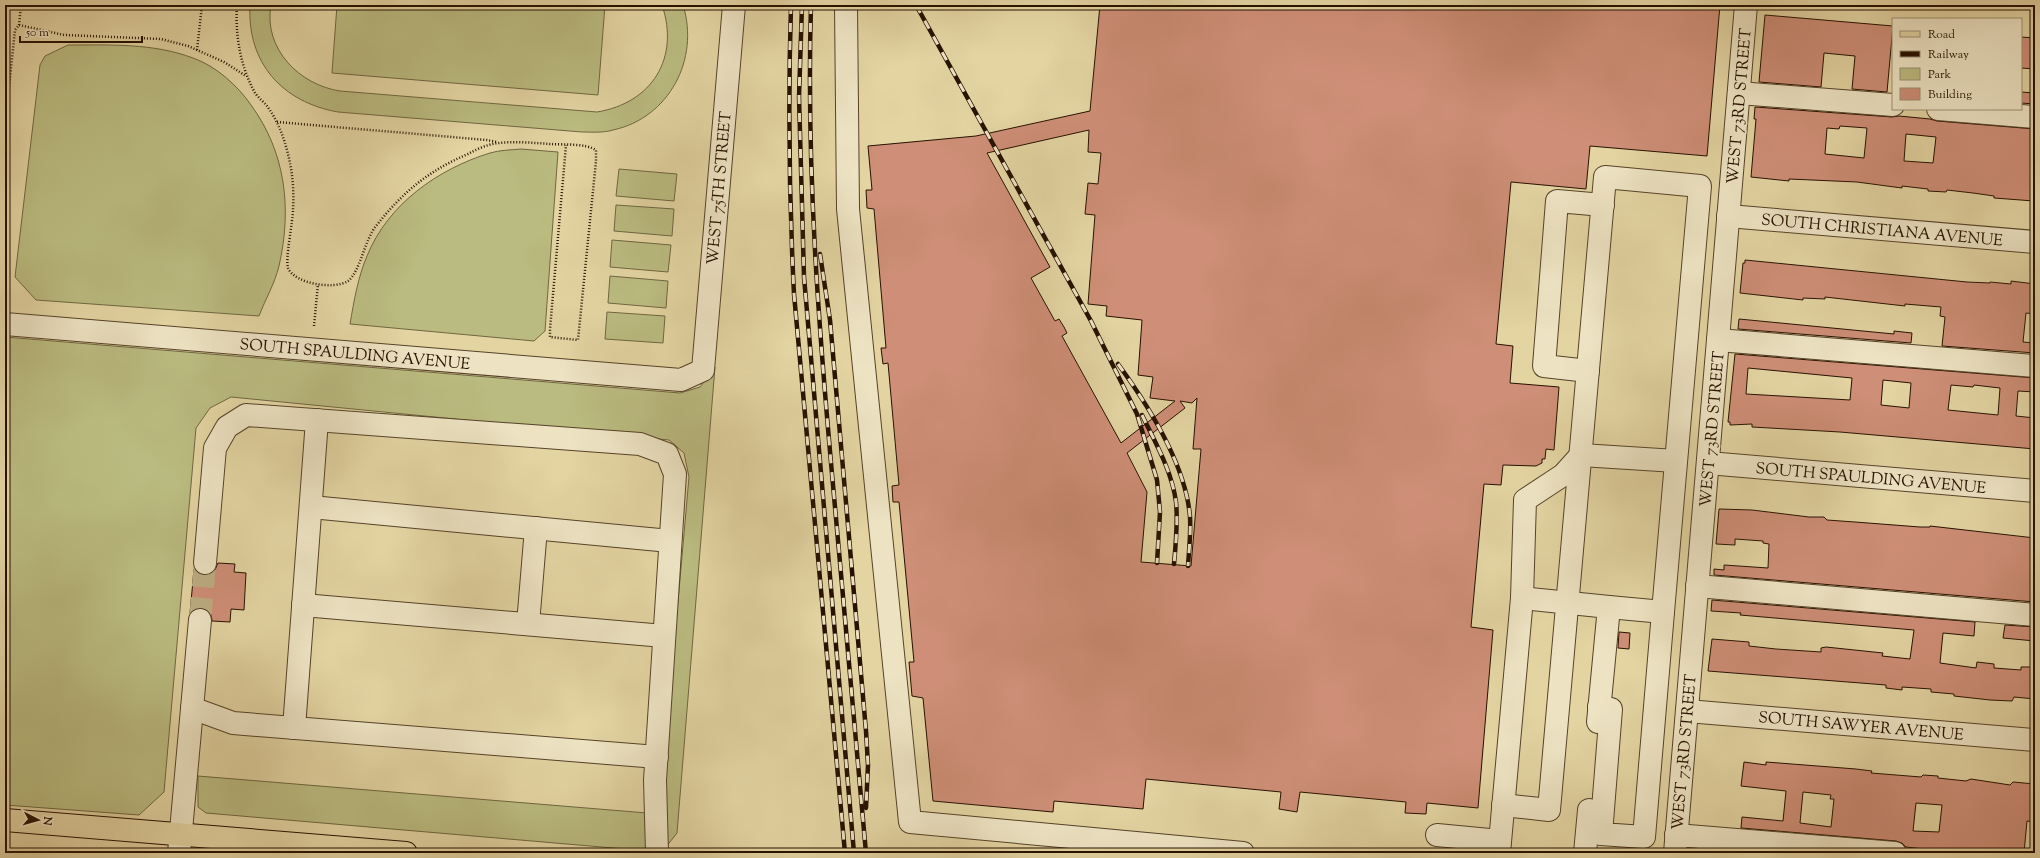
<svg xmlns="http://www.w3.org/2000/svg" width="2040" height="858" viewBox="0 0 2040 858" font-family="'Sorts Mill Goudy',serif">
<style>
.green{fill:#babb80;stroke:#706640}
.building{fill:#ce8e77;stroke:#271100;fill-rule:evenodd}
.lines{fill:none;stroke-linecap:round;stroke-linejoin:round}
.minor-tunnel{stroke:#bdad82;stroke-width:22;stroke-dasharray:22 11;stroke-linecap:butt}
.minor-casing{stroke:#564228;stroke-width:24}
.major-casing{stroke:#271100;stroke-width:24}
.path{stroke:#271100;stroke-width:2.5;stroke-dasharray:1 2;stroke-linecap:butt}
.minor{stroke:#ede3c3;stroke-width:22}
.major{stroke:#e3d4a2;stroke-width:22}
.rail-casing{stroke:#271100;stroke-width:4.5}
.rail{stroke:#ede3c3;stroke-width:3;stroke-dasharray:9;stroke-linecap:butt}
.labels{text-anchor:middle;stroke-width:3.5;stroke-linejoin:round;paint-order:stroke}
.street-label{font-size:16px;fill:#271100;stroke:#ede3c3}
</style>
<rect width="100%" height="100%" fill="#e3d4a2"/>
<filter id="stains"><feTurbulence type="fractalNoise" baseFrequency=".005" numOctaves="4"/><feColorMatrix values="0 0 0 0 .2 0 0 0 0 .09 0 0 0 0 .02 0 0 0 .5 -.17"/></filter>
<radialGradient id="worn" r=".72"><stop offset=".6" stop-color="#630" stop-opacity="0"/><stop offset="1" stop-color="#630" stop-opacity=".3"/></radialGradient>
<g class="green">
<path d="M250 5H271C263 49 300 85 340 91L597 112C652 103 680 58 662 5H683C700 59 669 118 613 130 603 133 593 132 582 132L338 112C282 102 247 63 250 5Z"/>
<polygon points="337,5 605,5 598,95 332,73"/>
<path d="M68 45C111 45 153 43 193 58 216 66 238 86 251 105 286 153 292 209 279 266 275 283 265 300 259 316L36 300 15 277 40 65 45 56Z"/>
<path d="M521 149 558 152 545 331 534 341 350 324C354 301 358 277 367 256 388 204 438 169 490 153 500 150 511 150 521 149Z"/>
<polygon points="619,169 677,174 674,201 616,196"/>
<polygon points="616,205 674,209 672,236 614,231"/>
<polygon points="612,240 671,245 668,272 610,267"/>
<polygon points="610,276 668,281 666,308 608,303"/>
<polygon points="607,312 665,316 663,343 605,339"/>
<polygon points="5,337 680,393 700,387 715,367 677,833 662,852 662,784 689,477 684,453 669,440 231,397 210,408 196,428 164,792 139,815 5,805"/>
<polygon points="198,776 647,813 648,851 206,813 198,807"/>
</g>
<g class="building">
<path d="M1100 5H1720L1707 156 1590 146 1586 189 1511 182 1496 344 1513 346 1510 383 1559 387 1554 450 1546 449 1545 459H1542V463L1536 466 1503 465 1501 485 1484 484 1471 627 1493 630 1478 808 1427 803 1426 814 1405 813 1406 802 1300 792 1297 812 1279 809 1281 792 1146 779 1143 809 1054 801 1053 812 933 801 923 698 912 696 909 662H914L899 502H893L892 486 899 485 888 363 883 364 881 348H886L874 209 867 208 866 190H872L868 146 976 136 1090 111ZM1089 130 1088 152 1101 153 1098 184 1088 183 1085 214 1095 215 1088 304 1107 306 1106 316 1142 320 1138 375 1153 377 1150 398 1175 401 1121 443 1062 336 1067 333 1064 327 1059 319 1055 321 1031 278 1050 267 987 153ZM1197 398 1193 449H1201L1191 566 1141 562 1147 492 1127 453 1185 408 1180 401 1192 403Z"/>
<polygon points="1765,15 1893,26 1887,92 1852,89 1855,56 1824,53 1821,87 1759,82"/>
<polygon points="2021,37 2035,38 2035,69 2021,68"/>
<polygon points="2021,92 2035,93 2035,104 2021,103"/>
<path d="M1755 107 1892 117 1899 116 1930 119 1937 121 2035 129 2034 201 1994 198V196L1973 193 1947 190 1946 192 1928 191V189L1902 186V188L1857 182 1789 179V181L1751 177 1756 119H1754ZM1840 126 1867 128 1864 158 1825 154 1827 128 1839 129ZM1906 134 1936 137 1933 163 1904 161Z"/>
<polygon points="1745,260 1967,282 1990,283 1990,282 2011,284 2011,281 2035,284 2035,314 2026,313 2023,342 2035,343 2035,353 1942,346 1945,317 1940,316 1941,307 1905,304 1905,306 1825,297 1825,299 1803,298 1803,300 1740,293 1743,263 1745,263"/>
<polygon points="1739,319 1894,334 1894,331 1912,333 1911,343 1738,329"/>
<path d="M1735 354 2035 378V392L2018 391 2016 416 2035 418V449L1840 432 1752 427V424L1730 425V422H1728ZM1748 368 1852 378 1850 400 1746 394ZM1883 380 1911 383 1909 408 1881 405ZM1951 385 1973 387 1974 385 2000 388 1998 415 1948 410Z"/>
<polygon points="1719,509 1752,510 1809,517 1824,517 1827,520 1855,522 1920,527 1930,527 1930,526 2035,538 2035,602 1714,575 1714,569 1724,570 1724,565 1768,568 1769,544 1763,543 1763,541 1735,539 1735,545 1716,544"/>
<polygon points="218,563 235,564 234,572 246,573 244,610 231,609 230,622 212,621 211,614 207,610 202,608 195,609 190,613 194,569 204,575 210,574 215,570"/>
<polygon points="1712,600 1975,622 1974,636 1943,633 1940,663 1976,668 1977,662 1994,664 1994,668 2021,670 2021,667 2035,667 2035,699 2014,697 2012,701 1990,700 1954,696 1954,694 1931,692 1931,689 1902,687 1902,690 1886,688 1886,685 1708,671 1712,639 1749,642 1749,646 1776,649 1821,652 1821,648 1826,647 1883,653 1882,656 1910,659 1914,630 1740,615 1741,613 1711,611"/>
<polygon points="2005,625 2035,627 2035,641 2003,638"/>
<polygon points="1619,632 1630,633 1629,649 1618,648"/>
<path d="M1744 762 1766 765V762L1856 769 1872 771 1871 773 1921 777 1923 775 1938 776V778L1966 781 1971 779 2010 785 2013 782 2035 784V822L2027 821 2024 853 1933 850 1906 847 1902 843 1896 841 1741 828 1742 817 1783 821 1786 791 1741 786ZM1803 792 1831 795 1830 799H1834L1831 827 1800 823ZM1916 803 1942 805 1939 832 1913 831Z"/>
</g>
<g class="lines">
<polyline class="minor-tunnel" points="200,620 205,563"/>
<defs>
<g id="minor">
<polyline points="846,5 848,209 910,822 1243,853"/>
<polyline points="1739,93 1893,105"/>
<polyline points="1938,109 2035,117"/>
<polyline points="1728,216 2035,242"/>
<polyline points="5,324 681,380 703,370 734,5"/>
<polyline points="1718,340 2035,366"/>
<polyline points="1588,371 1544,366 1557,201 1603,205"/>
<polyline points="1708,463 2035,491"/>
<polyline points="311,507 670,541"/>
<polyline points="205,563 215,448 227,427 246,415 640,444 667,454 675,474 655,780 657,853"/>
<polyline points="1697,586 2035,615"/>
<polyline points="1522,598 1609,607 1598,722"/>
<polyline points="303,605 664,636"/>
<polyline points="528,624 536,528"/>
<polyline points="1599,707 1611,709 1601,834 1644,837 1663,612"/>
<polyline points="192,708 233,723 657,757"/>
<polyline points="1687,711 2035,740"/>
<polyline points="294,728 317,420"/>
<polyline points="1503,805 1549,810 1605,177 1700,186 1663,612 1609,607"/>
<polyline points="1437,835 1500,841"/>
<polyline points="1676,835 1895,853"/>
<polyline points="179,853 200,620"/>
<polyline points="1499,853 1522,598 1525,500 1563,475 1581,455 1676,461"/>
<polyline points="1585,853 1589,810"/>
<polyline points="1675,853 1746,5"/>
</g>
<polyline id="major" points="5,820 406,853"/>
</defs>
<use href="#minor" class="minor-casing"/>
<use href="#major" class="major-casing"/>
<g class="path">
<path d="M237 5C235 34 240 65 254 91 257 97 263 101 267 106 279 122 286 143 290 163 293 178 294 194 293 209 293 222 285 259 288 268 295 284 334 290 348 281 360 272 365 239 376 226 403 192 428 171 468 154 477 149 488 144 499 143 516 141 534 143 551 144 564 145 585 143 596 150V161L578 340 550 337V329L566 145"/>
<polyline points="19,25 21,5"/>
<polyline points="197,50 202,5"/>
<polyline points="5,89 9,90"/>
<polyline points="277,122 487,140 497,142"/>
<polyline points="5,125 15,30 19,25 64,35 161,39 188,46 224,62 246,76"/>
<polyline points="314,326 318,284"/>
</g>
<use href="#minor" class="minor"/>
<use href="#major" class="major"/>
<defs>
<g id="rail">
<path d="M791 5C788 102 789 197 794 294L845 853"/>
<polyline points="802,5 799,97 804,277 854,853"/>
<path d="M811 5C806 169 819 332 834 496 845 615 855 734 866 853"/>
<polyline points="916,5 1091,321 1137,414 1157,480 1160,512 1157,563"/>
<polyline points="820,254 830,320 866,731 868,765 866,808"/>
<path d="M1118 364C1148 405 1186 465 1190 517 1191 533 1189 550 1188 566"/>
<path d="M1142 415C1155 442 1172 471 1176 502 1178 522 1176 543 1174 564"/>
</g>
</defs>
<use href="#rail" class="rail-casing"/>
<use href="#rail" class="rail"/>
</g>
<g class="labels">
<g class="street-label">
<text transform="translate(1738 106) rotate(-85)" y="6">WEST 73RD STREET</text>
<text transform="translate(718 188) rotate(-85)" y="6">WEST 75TH STREET</text>
<text transform="translate(1882 229) rotate(5)" y="6">SOUTH CHRISTIANA AVENUE</text>
<text transform="translate(355 353) rotate(5)" y="6">SOUTH SPAULDING AVENUE</text>
<text transform="translate(1711 429) rotate(-85)" y="6">WEST 73RD STREET</text>
<text transform="translate(1871 477) rotate(5)" y="6">SOUTH SPAULDING AVENUE</text>
<text transform="translate(1861 725) rotate(5)" y="6">SOUTH SAWYER AVENUE</text>
<text transform="translate(1683 752) rotate(-85)" y="6">WEST 73RD STREET</text>
</g>
</g>
<rect width="2040" height="858" fill="none" stroke="#e3d4a2" stroke-width="20"/>
<rect x="6" y="6" width="2028" height="846" fill="none" stroke="#271100" stroke-width="2"/>
<rect x="10" y="10" width="2020" height="838" fill="none" stroke="#271100"/>
<rect x="1892" y="18" width="130" height="92" fill="#ede3c3" stroke="#9e8f75"/>
<rect x="1900" y="31" width="20" height="6" fill="#e3d4a2" stroke="#9e8f75"/>
<text x="1928" y="38" font-size="12" fill="#271100">Road</text>
<rect x="1900" y="51" width="20" height="6" fill="#271100" stroke="#9e8f75"/>
<text x="1928" y="58" font-size="12" fill="#271100">Railway</text>
<rect x="1900" y="68" width="20" height="12" fill="#babb80" stroke="#9e8f75"/>
<text x="1928" y="78" font-size="12" fill="#271100">Park</text>
<rect x="1900" y="88" width="20" height="12" fill="#ce8e77" stroke="#9e8f75"/>
<text x="1928" y="98" font-size="12" fill="#271100">Building</text>
<g transform="translate(38 820) rotate(96)" stroke="#ede3c3" stroke-width="3" paint-order="stroke">
<path d="M0-3L7 15L0 10L-7 15Z" fill="#271100"/>
<text y="-6" font-size="11" font-weight="bold" text-anchor="middle" fill="#271100">N</text>
</g>
<path d="M20 36v6h122v-6" fill="none" stroke="#271100" stroke-width="2"/>
<text x="26" y="36" font-size="12" fill="#271100" stroke="#ede3c3" stroke-width="3" paint-order="stroke">50 m</text>
<rect width="100%" height="100%" filter="url(#stains)"/>
<rect width="100%" height="100%" fill="url(#worn)"/>
</svg>
